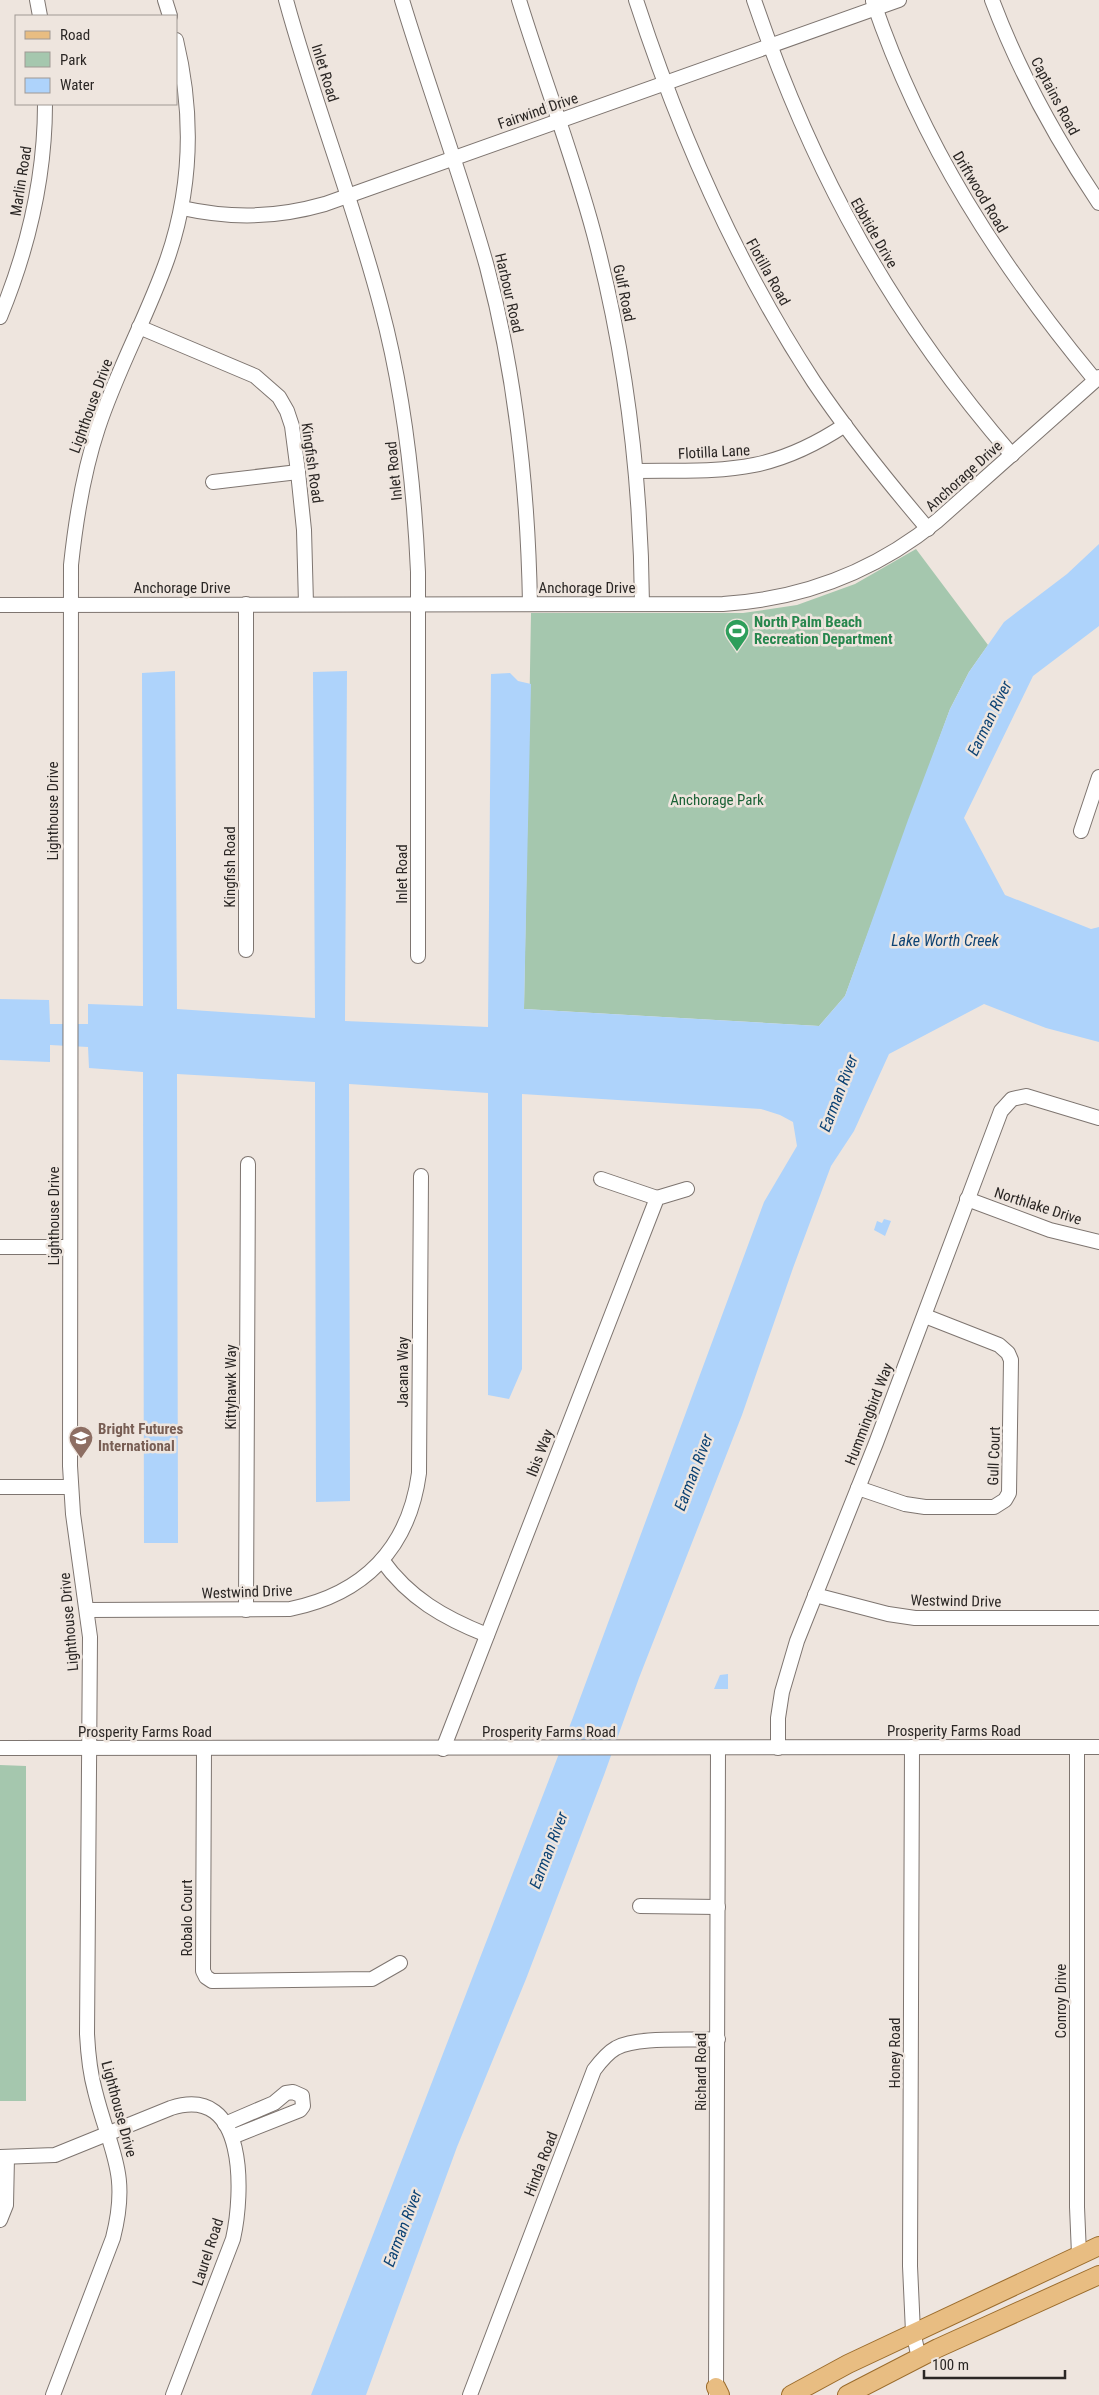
<svg xmlns="http://www.w3.org/2000/svg" width="1099" height="2395" viewBox="0 0 1099 2395" font-family="'Roboto Condensed',sans-serif">
<style>
.green{fill:#a5c7ae}
.water{fill:#aed3fb}
.lines{fill:none;stroke-linecap:round;stroke-linejoin:round}
.minor-casing{stroke:#7e7570;stroke-width:16}
.major-casing{stroke:#9b6c2c;stroke-width:20}
.minor{stroke:#fff;stroke-width:14}
.major{stroke:#e8bd82;stroke-width:18}
.labels{text-anchor:middle;stroke-width:5;stroke-linejoin:round;paint-order:stroke}
.street-label{font-size:15px;fill:#2b2725;stroke:#eee5de}
.leisure-label{font-size:15px;font-weight:bold;fill:#27864d;stroke:#eee5de;text-anchor:start}
.park-label{font-size:15px;fill:#1d6338;stroke:#eee5de}
.education-label{font-size:15px;font-weight:bold;fill:#785e54;stroke:#eee5de;text-anchor:start}
.water-label{font-size:16px;font-style:italic;fill:#0d4374;stroke:#eee5de}
</style>
<rect width="100%" height="100%" fill="#eee5de"/>
<g class="green">
<polygon points="916,549 988,645 969,672 950,709 845,996 819,1026 524,1009 531,613 743,613 797,605 855,584"/>
<polygon points="0,1765 26,1766 26,2101 0,2101"/>
</g>
<g class="water">
<polygon points="1099,544 1099,626 1033,676 964,818 1005,895 1091,929 1099,927 1099,1042 1046,1028 984,1004 889,1054 854,1131 831,1166 793,1268 742,1415 639,1678 604,1775 526,1979 457,2147 366,2395 311,2395 572,1720 764,1202 797,1146 793,1122 780,1115 761,1109 522,1094 522,1369 509,1399 488,1395 488,1093 349,1084 350,1501 316,1502 315,1082 177,1074 178,1543 144,1543 143,1072 89,1068 88,1047 50,1045 50,1062 0,1060 0,999 49,1000 50,1024 88,1024 88,1004 143,1006 142,673 175,671 177,1009 315,1018 313,672 347,671 345,1021 488,1027 491,674 510,673 518,681 531,684 524,1009 819,1026 845,996 908,820 950,709 969,672 1004,622 1067,574"/>
<polygon points="884,1219 891,1221 885,1236 874,1230 877,1221 882,1223"/>
<polygon points="728,1674 728,1689 714,1689 720,1675"/>
</g>
<g class="lines">
<defs>
<g id="minor">
<polyline points="37,0 40,16"/>
<polyline points="165,0 170,16"/>
<path d="M286 0C314 103 354 203 381 307 404 393 414 483 418 572V956"/>
<path d="M402 0C429 89 462 177 487 267 516 377 528 491 530 604"/>
<path d="M519 0C543 78 573 155 594 234 626 355 641 479 642 604"/>
<path d="M636 0C680 135 736 263 814 382 849 434 888 482 928 529"/>
<path d="M754 0C813 173 892 317 1012 455"/>
<path d="M992 0C1019 72 1056 139 1099 203"/>
<path d="M873 1C922 145 999 264 1095 380"/>
<path d="M182 208C232 219 276 218 325 204L899 0"/>
<path d="M0 317C28 249 45 178 45 104"/>
<polyline points="139,327 255,376 279,397 287,411 292,426 298,472 304,530 306,604"/>
<path d="M636 471C723 470 768 476 845 425"/>
<polyline points="213,482 298,472"/>
<path d="M0 605 723 604C803 599 874 572 937 521L1099 377"/>
<polyline points="1081,831 1099,777"/>
<polyline points="246,950 246,604"/>
<polyline points="601,1179 657,1198"/>
<polyline points="967,1199 1050,1230 1099,1242"/>
<polyline points="0,1247 70,1247"/>
<polyline points="0,1487 71,1487"/>
<polyline points="858,1488 905,1504 925,1507 994,1507 1005,1500 1009,1493 1011,1360 1008,1353 999,1345 925,1316"/>
<path d="M382 1560C409 1598 444 1618 487 1635"/>
<polyline points="815,1595 888,1614 915,1618 1099,1618"/>
<path d="M87 1610 290 1609C364 1594 409 1548 419 1473L421 1176"/>
<polyline points="246,1610 248,1164"/>
<polyline points="912,1747 910,2266 913,2332 919,2358"/>
<polyline points="1077,1747 1077,2207 1079,2254"/>
<polyline points="0,1748 1099,1747"/>
<polyline points="204,1748 203,1971 206,1977 212,1981 372,1979 400,1963"/>
<polyline points="778,1748 778,1718 782,1692 797,1641 876,1443 1001,1111 1012,1099 1026,1096 1099,1118"/>
<polyline points="443,1749 657,1198 687,1189"/>
<polyline points="640,1906 718,1907"/>
<polyline points="225,2124 274,2103 286,2093 293,2092 302,2096 303,2106 300,2110 232,2137"/>
<path d="M0 2157 55 2155 171 2108C248 2083 243 2195 233 2239L173 2395"/>
<polyline points="0,2220 6,2205 7,2157"/>
<path d="M53 2395 113 2238C130 2172 110 2152 95 2091 90 2073 88 2053 87 2034L90 1637 73 1514 70 1466 71 565C76 518 83 473 98 428 117 370 147 317 167 260 192 188 194 115 176 40"/>
<path d="M470 2395 594 2070C600 2062 607 2053 616 2048 639 2036 690 2041 718 2039"/>
<polyline points="716,2395 718,1748"/>
</g>
<g id="major">
<polyline points="716,2387 720,2395"/>
<polyline points="791,2395 848,2364 1099,2246"/>
<polyline points="847,2395 938,2348 1099,2275"/>
</g>
</defs>
<use href="#minor" class="minor-casing"/>
<use href="#major" class="major-casing"/>
<use href="#minor" class="minor"/>
<use href="#major" class="major"/>
</g>
<defs>
<symbol id="stadium-pin" viewBox="-11 -11 22 30"><path d="M0 17L-7.5 6A9.5 9.5 0 1 1 7.5 6Z" fill="#2e9e5b" stroke="#eee5de"/><path d="M0-5a6.5 5 0 1 0 0 10a6.5 5 0 1 0 0-10ZM-3.5-1.8h7v3.6h-7Z" fill="#fff"/></symbol>
<symbol id="school-pin" viewBox="-11 -11 22 30"><path d="M0 17L-7.5 6A9.5 9.5 0 1 1 7.5 6Z" fill="#8d6e63" stroke="#eee5de"/><path d="M0-5L7-2L0 1L-7-2ZM-4 1L0 2.5L4 1V4Q0 6-4 4Z" fill="#fff"/></symbol>
</defs>
<g fill-rule="evenodd">
<use href="#stadium-pin" x="723" y="617" width="28" height="38"/>
<use href="#school-pin" x="67" y="1424" width="28" height="38"/>
</g>
<g class="labels">
<g class="street-label">
<text transform="translate(325 73) rotate(73)" y="5">Inlet Road</text>
<text transform="translate(1055 96) rotate(62)" y="5">Captains Road</text>
<text transform="translate(538 111) rotate(-19)" y="5">Fairwind Drive</text>
<text transform="translate(21 181) rotate(-81)" y="5">Marlin Road</text>
<text transform="translate(980 192) rotate(59)" y="5">Driftwood Road</text>
<text transform="translate(874 233) rotate(60)" y="5">Ebbtide Drive</text>
<text transform="translate(768 272) rotate(61)" y="5">Flotilla Road</text>
<text transform="translate(509 293) rotate(77)" y="5">Harbour Road</text>
<text transform="translate(624 293) rotate(78)" y="5">Gulf Road</text>
<text transform="translate(91 406) rotate(-70)" y="5">Lighthouse Drive</text>
<text transform="translate(714 452) rotate(-3)" y="5">Flotilla Lane</text>
<text transform="translate(312 463) rotate(82)" y="5">Kingfish Road</text>
<text transform="translate(394 471) rotate(-96)" y="5">Inlet Road</text>
<text transform="translate(964 476) rotate(-42)" y="5">Anchorage Drive</text>
<text x="182" y="593">Anchorage Drive</text>
<text x="587" y="593">Anchorage Drive</text>
<text transform="translate(53 811) rotate(-90)" y="5">Lighthouse Drive</text>
<text transform="translate(230 867) rotate(-90)" y="5">Kingfish Road</text>
<text transform="translate(402 874) rotate(-90)" y="5">Inlet Road</text>
<text transform="translate(1038 1206) rotate(18)" y="5">Northlake Drive</text>
<text transform="translate(54 1216) rotate(-90)" y="5">Lighthouse Drive</text>
<text transform="translate(403 1372) rotate(-90)" y="5">Jacana Way</text>
<text transform="translate(231 1387) rotate(-90)" y="5">Kittyhawk Way</text>
<text transform="translate(869 1414) rotate(-69)" y="5">Hummingbird Way</text>
<text transform="translate(540 1453) rotate(-69)" y="5">Ibis Way</text>
<text transform="translate(994 1456) rotate(-88)" y="5">Gull Court</text>
<text transform="translate(247 1592) rotate(-2)" y="5">Westwind Drive</text>
<text transform="translate(956 1601) rotate(1)" y="5">Westwind Drive</text>
<text transform="translate(69 1622) rotate(-95)" y="5">Lighthouse Drive</text>
<text x="954" y="1736">Prosperity Farms Road</text>
<text x="145" y="1737">Prosperity Farms Road</text>
<text x="549" y="1737">Prosperity Farms Road</text>
<text transform="translate(187 1918) rotate(-90)" y="5">Robalo Court</text>
<text transform="translate(1061 2001) rotate(-90)" y="5">Conroy Drive</text>
<text transform="translate(895 2053) rotate(-90)" y="5">Honey Road</text>
<text transform="translate(701 2072) rotate(-90)" y="5">Richard Road</text>
<text transform="translate(119 2109) rotate(75)" y="5">Lighthouse Drive</text>
<text transform="translate(541 2164) rotate(-69)" y="5">Hinda Road</text>
<text transform="translate(208 2252) rotate(-72)" y="5">Laurel Road</text>
</g>
<g class="leisure-label">
<text x="754" y="627">North Palm Beach<tspan x="754" dy="17">Recreation Department</tspan></text>
</g>
<g class="park-label">
<text x="717" y="805">Anchorage Park</text>
</g>
<g class="education-label">
<text x="98" y="1434">Bright Futures<tspan x="98" dy="17">International</tspan></text>
</g>
<g class="water-label">
<text transform="translate(989 718) rotate(-64)" y="6">Earman River</text>
<text x="945" y="946">Lake Worth Creek</text>
<text transform="translate(838 1093) rotate(-69)" y="6">Earman River</text>
<text transform="translate(693 1472) rotate(-69)" y="6">Earman River</text>
<text transform="translate(548 1850) rotate(-69)" y="6">Earman River</text>
<text transform="translate(402 2228) rotate(-69)" y="6">Earman River</text>
</g>
</g>
<rect x="15" y="15" width="162" height="90" fill="#eee5de" stroke="#a09994"/>
<rect x="25" y="31" width="25" height="8" fill="#e8bd82" stroke="#a09994"/>
<text x="60" y="40" font-size="15" fill="#2b2725">Road</text>
<rect x="25" y="52" width="25" height="15" fill="#a5c7ae" stroke="#a09994"/>
<text x="60" y="65" font-size="15" fill="#2b2725">Park</text>
<rect x="25" y="78" width="25" height="15" fill="#aed3fb" stroke="#a09994"/>
<text x="60" y="90" font-size="15" fill="#2b2725">Water</text>
<path d="M924 2370v8h141v-8" fill="none" stroke="#2b2725" stroke-width="2.5"/>
<text x="932" y="2370" font-size="15" fill="#2b2725" stroke="#eee5de" stroke-width="4" paint-order="stroke">100 m</text>
</svg>
